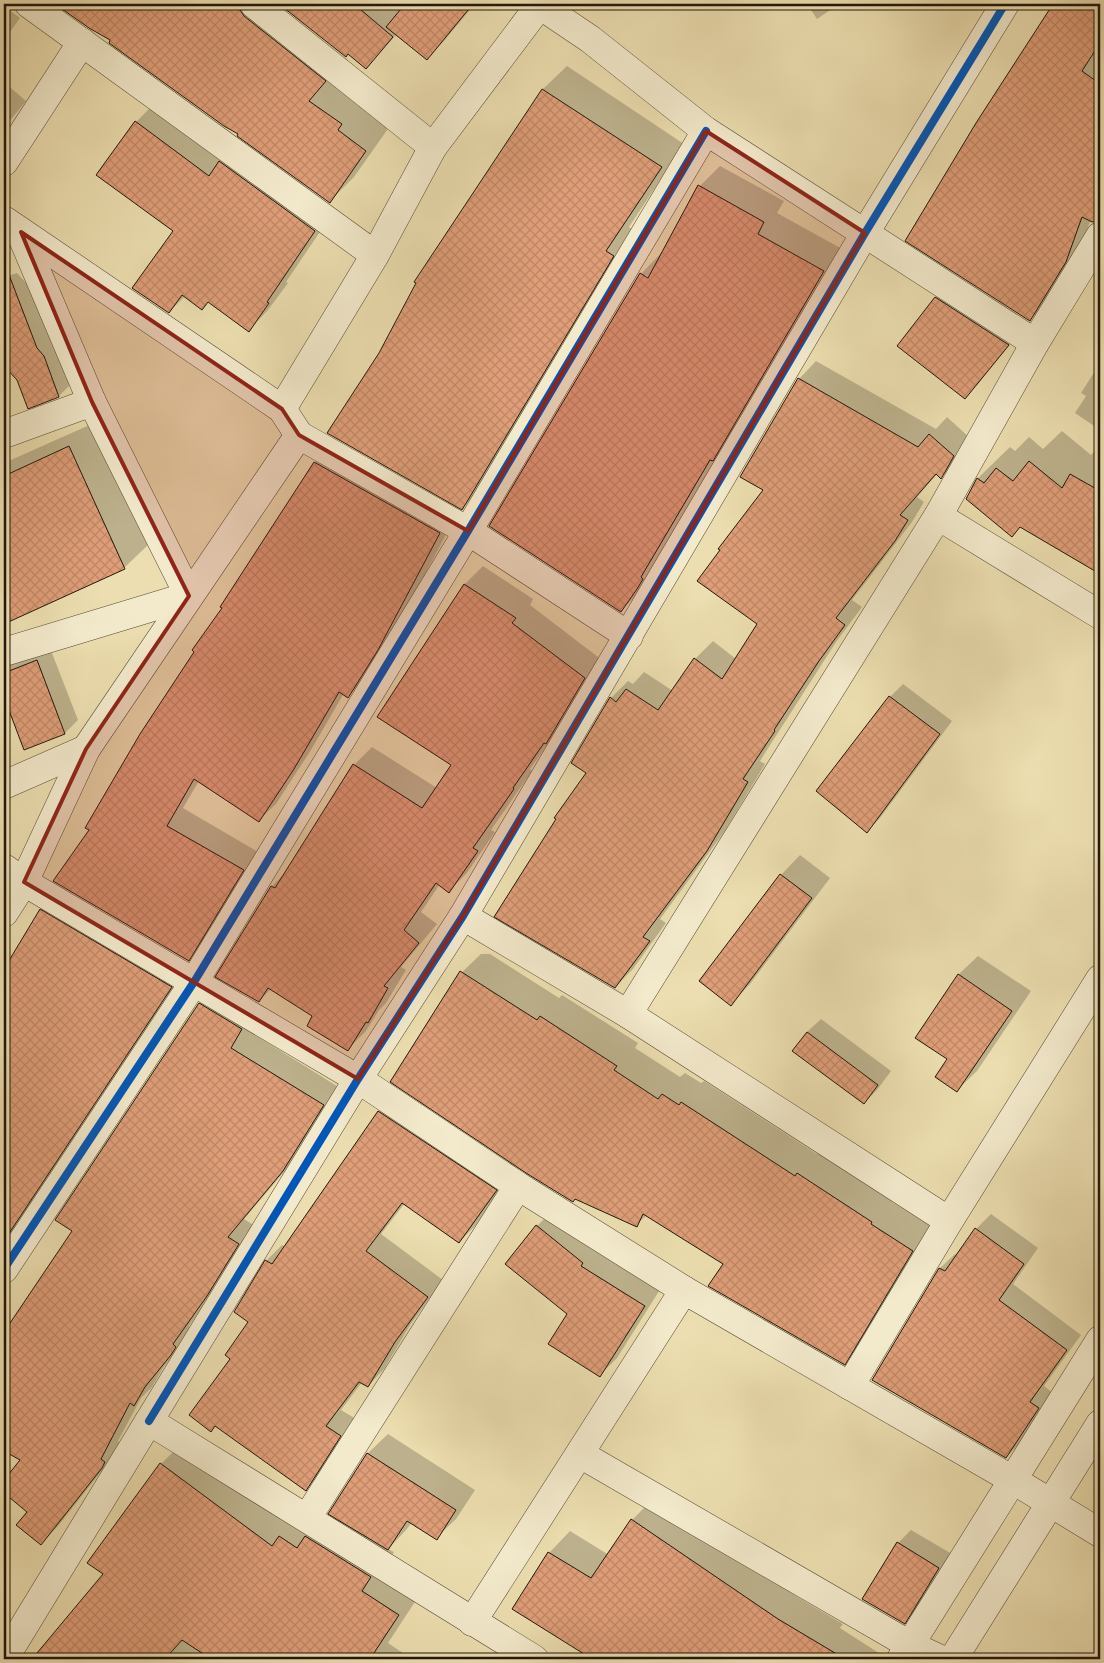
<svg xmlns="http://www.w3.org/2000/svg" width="1104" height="1663" viewBox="0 0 1104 1663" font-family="'IM FELL Great Primer',serif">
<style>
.shadow{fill:#0003;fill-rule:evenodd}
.building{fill:url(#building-cross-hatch);stroke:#21170c}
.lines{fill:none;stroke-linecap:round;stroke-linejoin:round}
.minor-casing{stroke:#544935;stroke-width:29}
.minor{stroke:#f3eacc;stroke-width:28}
.cycleway-casing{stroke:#f3eacc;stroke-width:11}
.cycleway{stroke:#0057b8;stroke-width:8}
.marked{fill:#8f2418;fill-opacity:0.2;stroke:#8f2418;stroke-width:4;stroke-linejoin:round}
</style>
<defs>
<pattern id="building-cross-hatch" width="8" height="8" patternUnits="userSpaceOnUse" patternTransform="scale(1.25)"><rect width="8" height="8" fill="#df9e78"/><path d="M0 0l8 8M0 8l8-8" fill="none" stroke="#bf8767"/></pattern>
</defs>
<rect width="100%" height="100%" fill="#ecdeb0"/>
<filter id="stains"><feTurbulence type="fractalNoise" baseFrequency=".004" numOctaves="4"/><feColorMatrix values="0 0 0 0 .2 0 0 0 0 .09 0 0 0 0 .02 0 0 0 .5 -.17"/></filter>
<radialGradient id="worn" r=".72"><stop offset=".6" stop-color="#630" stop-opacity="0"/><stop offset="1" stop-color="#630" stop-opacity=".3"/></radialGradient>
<g class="shadow">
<polygon points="56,4 251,4 347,59 333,76 390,126 354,177 330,201 112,40 90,27"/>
<polygon points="281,4 475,4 443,42 426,59 397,34 366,67 349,53 346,56"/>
<polygon points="807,4 839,4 817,19"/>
<polygon points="1054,4 1100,4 1100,214 1094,220 1091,219 1082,244 1046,303 1030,320 1019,57"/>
<polygon points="4,6 20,18 4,40"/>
<polygon points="567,66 684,144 629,227 636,232 485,485 462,508 380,354 418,283 416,282 543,89"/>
<polygon points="4,82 26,101 4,128"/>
<polygon points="155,103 334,211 286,282 288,283 268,310 249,330 209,301 202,308 185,296 169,312 175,230 136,122"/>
<path d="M720 166 784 201 777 213 844 250 641 590 621 611 641 274 661 253 662 254 700 186ZM645 275 654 280 645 278Z"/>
<polygon points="17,273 41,299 75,380 59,396 28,407 18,379 4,364 4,277"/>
<polygon points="949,285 1021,331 978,384 965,397 936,298"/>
<polygon points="816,361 936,429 947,417 970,438 959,459 941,477 937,474 917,497 924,502 912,522 852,600 862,607 836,642 760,761 765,764 724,832 660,919 666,923 633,969 615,987 588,773 611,698 628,681 633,684 644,672 673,691 695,659 713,641 736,659 759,623 765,490 799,379"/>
<polygon points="1100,363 1100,430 1075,413 1086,396 1081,393"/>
<polygon points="94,423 149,544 124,568 4,622 4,463"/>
<polygon points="1062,431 1091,455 1100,445 1100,573 1021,526 1012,535 967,498 978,478 1010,447 1015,451 1029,437 1043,449"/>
<polygon points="332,446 456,516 394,632 365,679 348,696 344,693 311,750 276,804 259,820 199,781 183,808 260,853 205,942 188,959 91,830 224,607 222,606 315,463"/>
<polygon points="483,566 533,599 530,605 602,660 555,734 530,769 532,771 491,830 495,832 467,873 449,891 440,884 421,912 437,924 401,967 406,970 386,1003 379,1010 366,1031 348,1049 314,1016 271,989 259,1001 272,886 288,870 354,765 372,747 437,788 453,765 379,716 465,584"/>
<polygon points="50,648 78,720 65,733 25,749 4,693 4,669 10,663"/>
<polygon points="903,684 952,721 880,818 867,831 890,697"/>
<polygon points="800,855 830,878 750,984 731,1004 781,875"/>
<polygon points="62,889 192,966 4,1254 4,991 16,974 41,910"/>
<polygon points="481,954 490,954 559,998 562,995 638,1043 635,1048 680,1077 685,1073 701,1083 704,1081 817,1154 820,1152 893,1200 892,1202 934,1228 866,1341 844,1363 724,1263 647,1215 636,1225 458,976"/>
<polygon points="978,956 1031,991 977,1071 957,1090 958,975"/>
<polygon points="217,986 259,1011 247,1030 340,1088 301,1152 244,1219 255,1226 224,1277 189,1326 193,1329 188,1336 163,1368 152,1387 141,1398 118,1441 122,1444 119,1449 58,1526 41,1543 29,1511 4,1491 4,1482 22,1460 4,1449 4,1334 74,1230 200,1004"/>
<polygon points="821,1019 891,1071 877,1090 864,1103 807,1032"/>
<polygon points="395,1096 512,1174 475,1226 459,1242 405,1203 381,1234 443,1280 410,1325 384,1369 368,1386 362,1382 341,1410 356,1419 321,1473 306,1489 231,1359 250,1322 266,1261 282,1245 286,1247 379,1112"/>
<polygon points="554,1209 661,1288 617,1358 600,1375 569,1313 537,1226"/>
<polygon points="991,1214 1038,1248 1013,1284 1081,1335 1044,1386 1053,1393 1021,1442 1006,1457 873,1380 940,1268 955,1254 958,1255 976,1229"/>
<polygon points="388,1434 475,1490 456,1519 436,1538 412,1522 407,1529 388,1549 394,1552 385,1567 422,1591 388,1643 412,1659 33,1659 105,1574 161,1464 185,1440 320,1523 331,1512 368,1453"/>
<polygon points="653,1499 799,1598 843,1624 840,1628 888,1659 594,1659 514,1609 549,1553 570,1531 609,1555 632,1520"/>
<polygon points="911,1530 952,1554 917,1609 904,1622 898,1543"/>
<polygon points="506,1646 527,1659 492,1659"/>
</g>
<g class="building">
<polygon points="55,4 239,4 240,10 244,16 326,81 309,101 342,124 338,130 366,151 330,203 237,136 238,134 224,126 109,43 110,40 89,28"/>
<polygon points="279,4 354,4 393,37 366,69 348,54 346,57"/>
<polygon points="405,4 473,4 427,60 386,27"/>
<polygon points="1053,4 1100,4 1100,43 1082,71 1100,84 1100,220 1092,222 1082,217 1066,262 1030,321 905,241 976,123"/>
<polygon points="542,89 662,167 606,251 614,256 462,510 327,433 379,353 416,283 414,282"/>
<polygon points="135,121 209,176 219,161 315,231 267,302 269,303 249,332 208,302 202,310 182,295 169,313 132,288 173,231 96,175"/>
<polygon points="698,185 764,222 758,234 824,271 713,461 710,460 641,577 643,579 637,589 621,612 489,526 640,273 648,278"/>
<polygon points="4,267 6,267 37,348 44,356 59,397 28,409 17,380 4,366"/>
<polygon points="935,297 1009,345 965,399 897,346"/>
<polygon points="798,378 918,447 929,434 954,456 941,479 936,474 900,515 908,520 895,541 836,618 845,625 819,661 774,730 775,731 743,779 748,782 707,851 643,937 650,941 615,988 494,917 556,819 554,818 586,773 571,763 610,697 616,702 626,689 658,710 694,658 722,679 757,624 697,581 720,550 718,549 763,490 740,477"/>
<polygon points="69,446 125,569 4,624 4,476"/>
<polygon points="1029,461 1062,488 1070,474 1100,491 1100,574 1020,527 1012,537 966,499 977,478 984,483 996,468 1013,481"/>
<polygon points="314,462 440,533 378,650 348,698 339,692 294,769 259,822 194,779 167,826 244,870 189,961 53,881 89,830 85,828 140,734 194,652 192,650 222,608 220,607"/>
<polygon points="464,584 516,618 512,623 585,678 546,744 544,743 513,788 514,789 473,848 478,851 449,893 436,883 404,930 419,943 384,986 388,988 368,1023 366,1022 348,1051 307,1026 312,1016 268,988 259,1002 215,977 271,886 275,888 353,764 422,808 451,765 377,717"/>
<polygon points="37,660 65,734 24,750 4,697 4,673"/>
<polygon points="889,696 940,734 867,833 816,791"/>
<polygon points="780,874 812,898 731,1006 699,981"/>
<polygon points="40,909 172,987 4,1241 4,969"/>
<polygon points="460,971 537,1020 540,1016 617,1066 614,1070 658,1099 662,1094 679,1105 681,1102 795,1176 797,1173 872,1222 871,1224 913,1251 845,1365 708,1286 723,1264 643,1214 637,1227 575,1199 573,1202 526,1173 390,1082"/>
<polygon points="958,974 1012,1011 957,1092 935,1077 947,1059 915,1038"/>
<polygon points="199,1003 242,1029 231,1048 324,1105 283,1171 228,1237 239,1244 207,1296 173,1344 176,1347 171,1355 145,1387 134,1406 130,1403 101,1459 105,1462 102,1468 41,1545 16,1525 27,1512 4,1493 4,1480 20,1460 4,1451 4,1332 72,1231 55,1220"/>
<polygon points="807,1032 878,1085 864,1104 792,1051"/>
<polygon points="378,1111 497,1190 459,1243 402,1203 366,1251 428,1297 395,1342 368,1387 359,1382 326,1426 341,1436 306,1491 215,1426 211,1432 189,1415 230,1359 225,1355 248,1322 234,1312 265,1260 272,1264"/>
<polygon points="536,1225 583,1263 581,1266 645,1306 600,1377 548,1344 567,1314 505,1264"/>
<polygon points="975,1228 1024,1264 999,1300 1067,1350 1030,1402 1039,1408 1006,1458 872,1380 939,1268 945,1271"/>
<polygon points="367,1453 456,1510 437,1540 407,1521 388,1550 328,1514"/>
<polygon points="160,1463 272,1546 279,1536 297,1548 305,1536 371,1577 362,1591 399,1615 370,1659 211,1659 182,1640 165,1659 32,1659 103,1574 87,1563"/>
<polygon points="631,1519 778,1619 845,1659 592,1659 512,1609 548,1552 591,1578"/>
<polygon points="897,1542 939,1568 905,1624 862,1599"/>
</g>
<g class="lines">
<defs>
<g id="minor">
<polyline points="29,4 375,255"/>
<polyline points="254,4 433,147"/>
<polyline points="538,4 590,39 706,131 1035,343"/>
<polyline points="4,162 82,42"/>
<polyline points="4,220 282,409 299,435 468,531 629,636"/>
<polyline points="282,409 375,255 433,147 539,6"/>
<polyline points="4,434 92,402"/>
<polyline points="938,516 1100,615"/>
<polyline points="4,652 189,596 92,402 20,232"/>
<polyline points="4,785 86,749"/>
<polyline points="4,868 24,882 358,1079 518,1186 684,1290 1013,1480 1100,1533"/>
<polyline points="4,913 24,882 86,749 299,435"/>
<polyline points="463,916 628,1014"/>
<polyline points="949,1221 628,1014 938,516 1035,343 1100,236"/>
<polyline points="4,1269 194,982 468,531 706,131"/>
<polyline points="850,1386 949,1221 1100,979"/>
<polyline points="149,1421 358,1079 463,916 865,233 1005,4"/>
<polyline points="580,1454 910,1645 940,1659"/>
<polyline points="307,1518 518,1186"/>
<polyline points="472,1622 684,1290"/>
<polyline points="4,1659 149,1421 534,1659"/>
<polyline points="901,1659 1100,1340"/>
<polyline points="953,1659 1100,1424"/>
</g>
</defs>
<use href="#minor" class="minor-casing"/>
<use href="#minor" class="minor"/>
<defs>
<g id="cycleway">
<polyline points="4,1269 194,982 468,531 706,131"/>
<polyline points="149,1421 358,1079 463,916 865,233 1005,4"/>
</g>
</defs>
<use href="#cycleway" class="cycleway-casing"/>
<use href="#cycleway" class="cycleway"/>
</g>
<path class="marked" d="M706 131 865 233 463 916 358 1079 24 882 86 749 189 596 92 402 21 232 282 409 299 435 468 531Z"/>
<rect width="1104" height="1663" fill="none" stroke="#ecdeb0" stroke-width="20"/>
<rect x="5" y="5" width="1094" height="1653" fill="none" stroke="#21170c" stroke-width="2.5"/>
<rect x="10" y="10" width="1084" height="1643" fill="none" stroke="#21170c"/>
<rect width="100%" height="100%" filter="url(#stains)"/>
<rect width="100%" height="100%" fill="url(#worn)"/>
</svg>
